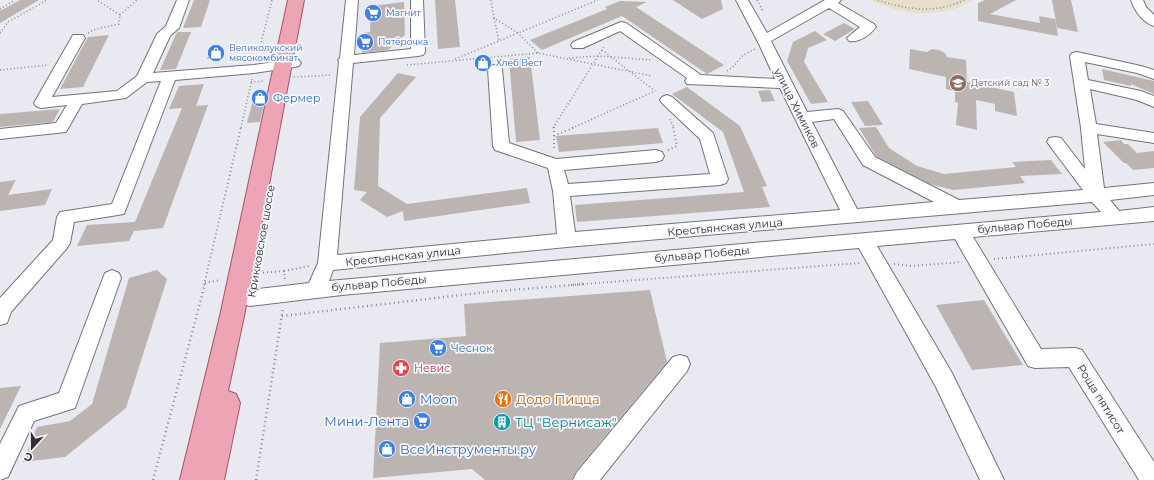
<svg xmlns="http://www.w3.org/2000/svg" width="1154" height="480" viewBox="0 0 1154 480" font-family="Montserrat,sans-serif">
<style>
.education{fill:#e8dfca}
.building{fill:#bcb4b1}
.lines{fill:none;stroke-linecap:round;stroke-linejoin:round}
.minor-casing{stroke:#73747a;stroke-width:2}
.major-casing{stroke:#a35567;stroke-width:2}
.path-far2{stroke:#89898f;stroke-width:1.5;stroke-dasharray:1 2.5;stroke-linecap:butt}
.path-far1{stroke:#89898f;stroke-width:2;stroke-dasharray:1 3;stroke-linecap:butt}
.path{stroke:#89898f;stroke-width:2.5;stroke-dasharray:1 3.5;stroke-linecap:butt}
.minor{fill:#fff;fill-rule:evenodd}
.major{fill:#eda5b5;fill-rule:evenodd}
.labels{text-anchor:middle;stroke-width:3.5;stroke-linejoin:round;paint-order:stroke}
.far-shop-label{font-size:9px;fill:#366cbe;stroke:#f6f7fe;text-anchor:start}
.far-education-label{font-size:9px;fill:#785e54;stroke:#f6f7fe;text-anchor:start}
.shop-label{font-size:11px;fill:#366cbe;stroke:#f6f7fe;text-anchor:start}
.street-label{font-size:11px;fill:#313134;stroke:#f6f7fe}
.health-label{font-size:11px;fill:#be3a42;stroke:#f6f7fe;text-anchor:start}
.near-shop-label{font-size:13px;fill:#366cbe;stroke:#f6f7fe;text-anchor:start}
.near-food-label{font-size:13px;fill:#c56008;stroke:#f6f7fe;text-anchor:start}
.near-culture-label{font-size:13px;fill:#0d838f;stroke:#f6f7fe;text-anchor:start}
</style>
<rect width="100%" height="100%" fill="#e9e9f1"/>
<polygon class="education" points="868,0 972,0 960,7 947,11 930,13 913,13 897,10"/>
<g class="building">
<polygon points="20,0 39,0 0,23 0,11"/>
<polygon points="194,0 210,0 201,27 183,28"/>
<polygon points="435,0 455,0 460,47 438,49"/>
<polygon points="673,0 721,0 723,9 702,19"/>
<polygon points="985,0 1016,0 990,14 1040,23 1039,16 1055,19 1058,36 978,21 978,3"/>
<polygon points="1052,0 1071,0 1078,32 1057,28"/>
<polygon points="620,1 647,2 636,7 724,65 707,74 622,16 542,50 530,40 607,9 605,7"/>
<polygon points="404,2 405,35 388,50 362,53 363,33 370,32 371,6"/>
<polygon points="844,23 855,29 835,41 823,34"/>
<polygon points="815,31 827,40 808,48 804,62 828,102 811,104 787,61 793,42"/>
<polygon points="177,32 191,32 176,69 160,70"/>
<polygon points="109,35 83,87 60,89 88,37"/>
<polygon points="223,48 219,58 207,59 211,49"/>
<polygon points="910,49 927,52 932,49 939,50 945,53 947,57 966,60 967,82 1014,92 1017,116 995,111 995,104 976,100 977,130 956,125 958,103 955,102 955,91 946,89 946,77 909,69"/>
<polygon points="530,57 540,140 516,142 509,59"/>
<polygon points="1102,69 1154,81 1154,94 1131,84 1131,86 1104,80"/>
<polygon points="398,73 416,77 380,118 378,186 407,204 527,188 530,203 404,221 403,211 387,217 360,200 367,192 354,190 360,117"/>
<polygon points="204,84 196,106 208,105 163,228 134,231 129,241 77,246 87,225 135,222 182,108 169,109 179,86"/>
<polygon points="687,87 740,126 767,186 762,187 770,207 577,222 575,205 744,192 723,132 672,94"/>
<polygon points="770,90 775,101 762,102 758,91"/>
<polygon points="266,95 260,122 247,123 254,96"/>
<polygon points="868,101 883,125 865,126 851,102"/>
<polygon points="60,109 53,122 0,127 0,114"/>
<polygon points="876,127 889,148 917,166 944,174 1016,167 1012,162 1051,160 1062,174 1020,176 1025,183 953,190 930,184 876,156 859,128"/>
<polygon points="658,128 663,143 559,152 556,136"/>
<polygon points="1121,140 1124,144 1128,144 1137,153 1154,151 1154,168 1133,170 1126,163 1124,163 1103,142"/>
<polygon points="16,180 8,195 52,189 45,205 0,211 0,182"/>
<polygon points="157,270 167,279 126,408 65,457 23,462 37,427 70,421 92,404 129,278"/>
<polygon points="650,290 667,362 576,471 572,480 485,480 472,469 373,478 380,343 466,336 464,304"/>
<polygon points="984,300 1023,365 972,370 936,305"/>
<polygon points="21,386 0,429 0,388"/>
</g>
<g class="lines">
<defs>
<g id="minor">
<polygon points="177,0 189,0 179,28 170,36 153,73 254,65 294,59 299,60 301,63 299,66 294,67 254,73 175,80 124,214 74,222 70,243 67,248 11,312 7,323 0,325 0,298 53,240 57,217 60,212 112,204 161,81 147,82 126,98 82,104 66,132 0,139 0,129 56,123 67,105 41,108 36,106 34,103 73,35 83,35 85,38 52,97 117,91 137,76 157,34 166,26"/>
<path d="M346 0H358L354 55 411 49V0H423L425 52 423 55 418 56 353 63 337 255 557 234 553 191 548 168 495 150 493 146 488 69 490 66 495 65 500 66 502 69 509 143 556 159 656 150 662 152 664 156 662 160 656 162 564 170 568 184 710 174 700 139 662 103 660 100 662 97 667 95 672 97 713 133 728 179 726 183 720 185 570 196 575 232 840 210 780 88 687 84 685 81 687 78 620 31 583 48H573L571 45 573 42 621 22 626 23 701 75 775 79 759 44 736 0H748L767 33 825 0H841L838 3 874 24 876 27C870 35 859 43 849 41L847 38 860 27 829 8 771 41 807 112 838 109 843 111 875 157 959 200 1083 190 1047 142 1049 138 1055 137 1061 138 1085 169 1081 128 1070 56 1072 53 1077 52 1141 66 1154 70V79L1137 73 1085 62 1088 80 1141 91 1154 96V107L1137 100 1090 89 1096 124 1154 133V143L1097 134 1104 188 1154 183V195L1110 200 1119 211 1154 207V221L973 237 1041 349 1075 348 1082 350 1154 462V480H1139L1069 367 1035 368 1028 366 955 239 877 246 952 373 1004 480H980L936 387 859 248 342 295 250 306 243 304 240 298 243 292 250 290 309 283 318 263 339 62 338 60 340 58ZM834 119 863 165 934 202 857 209 812 122ZM1092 202 1101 212 329 281 333 270 567 247Z"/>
<path d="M1131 0H1143L1146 7 1154 15V26C1143 23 1134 10 1131 0Z"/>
<polygon points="112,270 119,273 121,278 75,408 34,421 8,477 0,480 0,444 19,406 59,393 103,278 105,273"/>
<polygon points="680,355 687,357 690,364 687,371 600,480 573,480 577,472 673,357"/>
</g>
<polygon id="major" points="288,0 304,0 244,316 228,391 236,394 240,403 224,480 180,480 220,316"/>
</defs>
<use href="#minor" class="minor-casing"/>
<use href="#major" class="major-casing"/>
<g class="path-far2">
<polyline points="491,0 494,18 518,33 538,53"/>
<polyline points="757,0 763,11"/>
<path d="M878 0C908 10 935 14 964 0"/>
<polyline points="0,9 15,0"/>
<polyline points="120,15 137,0"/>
<polyline points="494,18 499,41"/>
<polyline points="0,33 8,22 47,0"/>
<polyline points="88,33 96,29 119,24 120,15 97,0"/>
<polyline points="602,50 655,91"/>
<polyline points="569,58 598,56 651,60"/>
<polyline points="257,59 272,0"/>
<polyline points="455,59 598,0"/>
<polyline points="407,65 538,53 652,76"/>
<polyline points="0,70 48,65"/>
<polyline points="727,71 734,66 743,55 755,49"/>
<polyline points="294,77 332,75"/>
<polyline points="251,82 264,81"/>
<polyline points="670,119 674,128"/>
<polyline points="241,128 252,79"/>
<polyline points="553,128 605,45"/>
<polyline points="572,128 655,91"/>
</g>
<g class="path-far1">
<polyline points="554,127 554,151"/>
<polyline points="554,136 575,127"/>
<polyline points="668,150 677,146 673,127"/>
<polyline points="994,259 1154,244"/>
<polyline points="894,264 911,266 962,262"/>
<polyline points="284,271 310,266"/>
<polyline points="259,273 284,271 285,279"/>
<polyline points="205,283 221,280"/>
<polyline points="204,285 241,127"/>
<polyline points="571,285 860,263"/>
</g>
<g class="path">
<polyline points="282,316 487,292 584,284"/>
<polyline points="153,480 205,284"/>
<polyline points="256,480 283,308"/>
</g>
<use href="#minor" class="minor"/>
<use href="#major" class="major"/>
</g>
<defs>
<symbol id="supermarket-disc" viewBox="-11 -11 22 22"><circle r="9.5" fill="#3f7fe0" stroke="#f6f7fe"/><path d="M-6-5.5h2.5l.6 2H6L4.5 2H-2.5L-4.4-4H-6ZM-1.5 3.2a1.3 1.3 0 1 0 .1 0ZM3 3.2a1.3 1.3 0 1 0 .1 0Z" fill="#fff"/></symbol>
<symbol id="shop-disc" viewBox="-11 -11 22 22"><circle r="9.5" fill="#3f7fe0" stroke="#f6f7fe"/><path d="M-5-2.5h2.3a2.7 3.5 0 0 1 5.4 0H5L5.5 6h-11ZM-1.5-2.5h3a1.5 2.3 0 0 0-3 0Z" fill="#fff"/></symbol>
<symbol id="school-disc" viewBox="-11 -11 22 22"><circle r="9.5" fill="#8d6e63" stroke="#f6f7fe"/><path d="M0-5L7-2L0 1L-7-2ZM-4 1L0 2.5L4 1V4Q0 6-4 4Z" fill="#fff"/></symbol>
<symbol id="pharmacy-disc" viewBox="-11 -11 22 22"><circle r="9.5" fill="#e0444e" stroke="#f6f7fe"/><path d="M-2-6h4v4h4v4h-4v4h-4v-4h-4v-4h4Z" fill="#fff"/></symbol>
<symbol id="restaurant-disc" viewBox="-11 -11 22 22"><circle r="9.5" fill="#e8710a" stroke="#f6f7fe"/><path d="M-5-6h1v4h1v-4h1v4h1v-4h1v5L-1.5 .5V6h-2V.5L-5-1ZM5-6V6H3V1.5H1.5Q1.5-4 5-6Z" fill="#fff"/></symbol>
<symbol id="building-disc" viewBox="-11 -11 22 22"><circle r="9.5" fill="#0f9aa8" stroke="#f6f7fe"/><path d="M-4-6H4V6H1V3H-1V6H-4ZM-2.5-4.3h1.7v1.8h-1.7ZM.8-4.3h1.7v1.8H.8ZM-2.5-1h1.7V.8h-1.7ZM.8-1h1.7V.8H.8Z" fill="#fff"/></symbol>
</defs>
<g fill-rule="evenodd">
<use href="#supermarket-disc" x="363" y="3" width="20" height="20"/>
<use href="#supermarket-disc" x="355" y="32" width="20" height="20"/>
<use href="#shop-disc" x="206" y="43" width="20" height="20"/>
<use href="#shop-disc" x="473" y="53" width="20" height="20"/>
<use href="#school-disc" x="948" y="73" width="20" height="20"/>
<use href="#shop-disc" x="250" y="88" width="20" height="20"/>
<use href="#supermarket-disc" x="428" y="338" width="20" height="20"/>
<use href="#pharmacy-disc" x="391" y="358" width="20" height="20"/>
<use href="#shop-disc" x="397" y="389" width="20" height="20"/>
<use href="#restaurant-disc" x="493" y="389" width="20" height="20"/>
<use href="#supermarket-disc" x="412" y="411" width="20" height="20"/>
<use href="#building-disc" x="492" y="412" width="20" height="20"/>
<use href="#shop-disc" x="377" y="439" width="20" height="20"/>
</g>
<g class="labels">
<g class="far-shop-label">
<text x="386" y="16">Магнит</text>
<text x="378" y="45">Пятёрочка</text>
<text x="229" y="51">Великолукский<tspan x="229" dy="10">мясокомбинат</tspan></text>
<text x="496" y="66">Хлеб Вест</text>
</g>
<g class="far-education-label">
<text x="971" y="86">Детский сад № 3</text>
</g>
<g class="shop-label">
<text x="273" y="102">Фермер</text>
<text x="451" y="352">Чеснок</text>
</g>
<g class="street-label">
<text transform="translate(797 108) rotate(63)" y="4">улица Химиков</text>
<text transform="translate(1025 225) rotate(-5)" y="4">бульвар Победы</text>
<text transform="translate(725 227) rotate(-5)" y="4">Крестьянская улица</text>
<text transform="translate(261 241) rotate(-80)" y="4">Крикковское шоссе</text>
<text transform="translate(702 254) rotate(-5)" y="4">бульвар Победы</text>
<text transform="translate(403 256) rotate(-6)" y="4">Крестьянская улица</text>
<text transform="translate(379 283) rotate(-5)" y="4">бульвар Победы</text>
<text transform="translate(1101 399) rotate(58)" y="4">Роща пятисот</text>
</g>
<g class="health-label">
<text x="414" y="372">Невис</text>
</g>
<g class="near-shop-label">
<text x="420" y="404">Moon</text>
<text x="409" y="426" text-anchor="end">Мини-Лента</text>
<text x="400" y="454">ВсеИнструменты.ру</text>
</g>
<g class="near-food-label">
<text x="516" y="404">Додо Пицца</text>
</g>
<g class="near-culture-label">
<text x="515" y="427">ТЦ "Вернисаж"</text>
</g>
</g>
<g transform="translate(32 448) rotate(201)" stroke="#f6f7fe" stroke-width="3" paint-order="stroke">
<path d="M0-3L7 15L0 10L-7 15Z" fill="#313134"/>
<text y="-6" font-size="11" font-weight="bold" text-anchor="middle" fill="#313134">С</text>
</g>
</svg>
